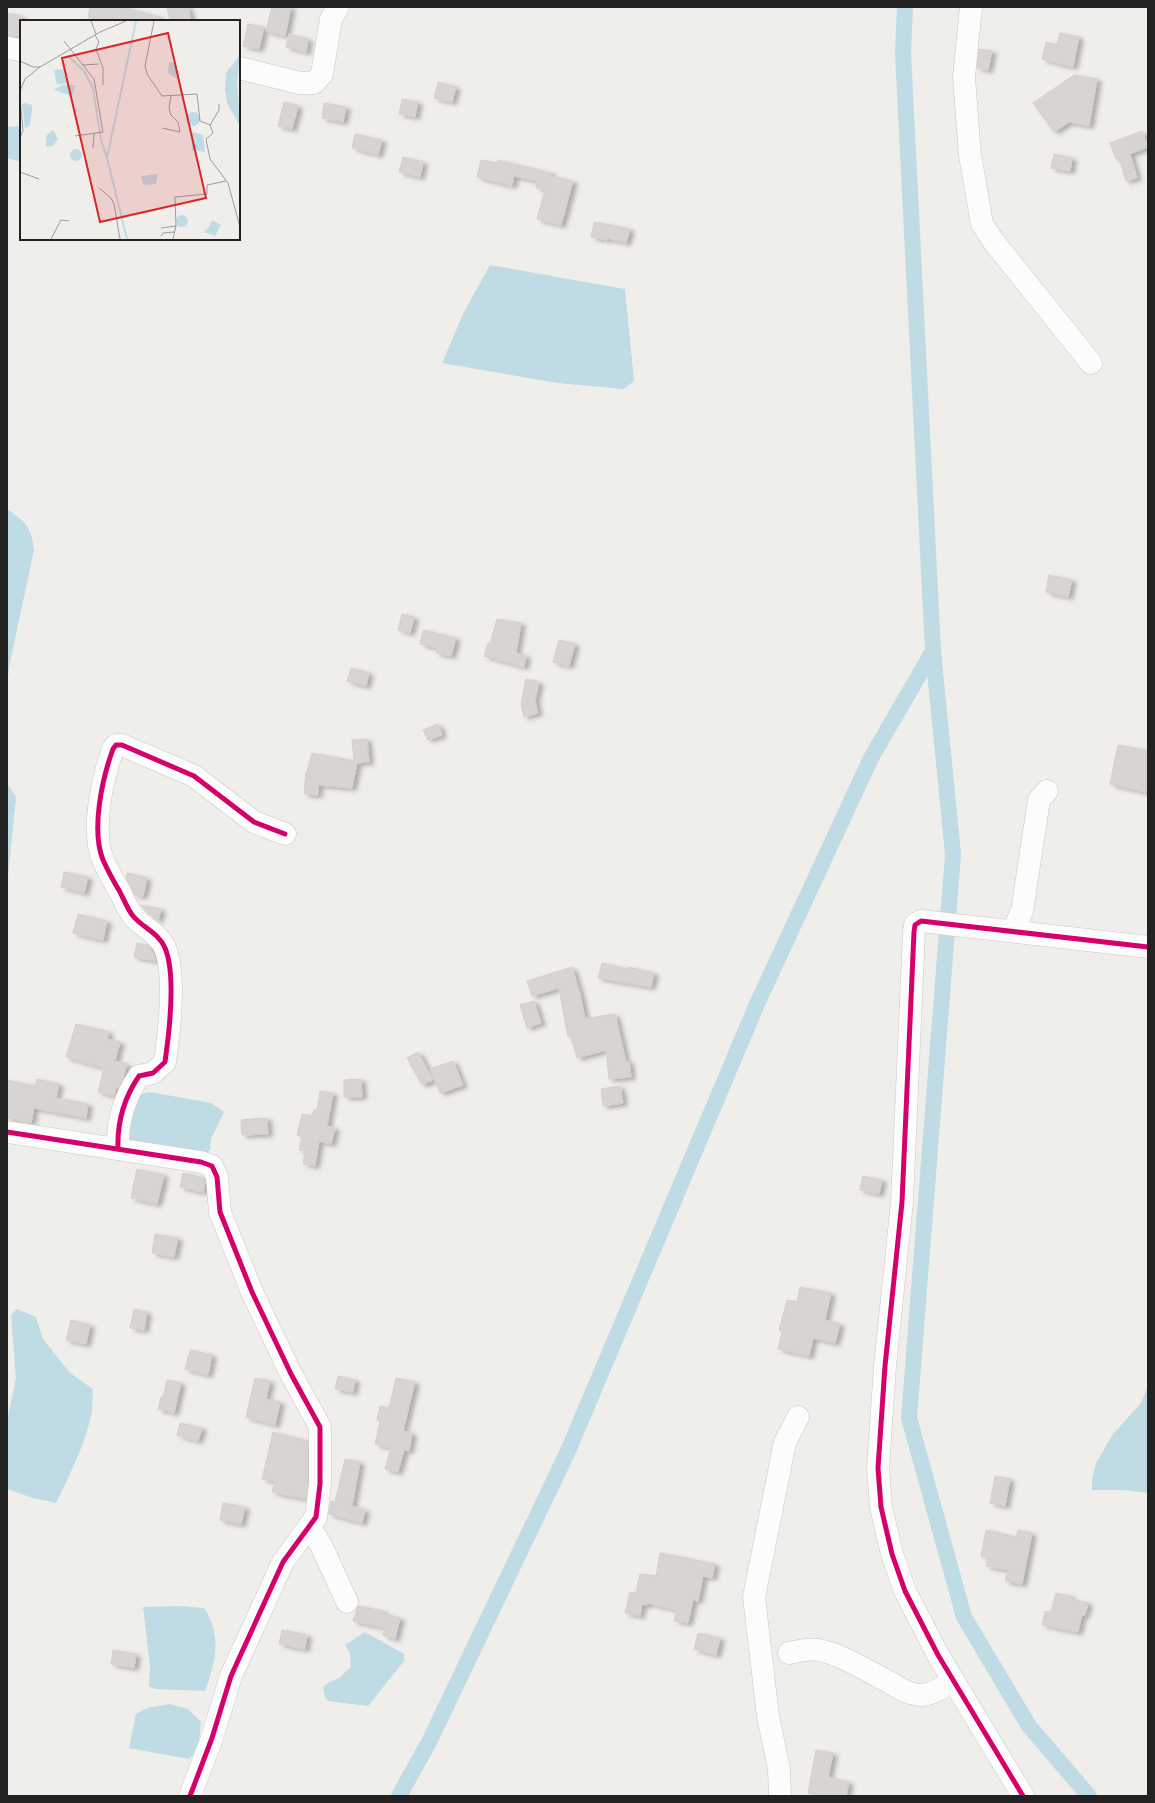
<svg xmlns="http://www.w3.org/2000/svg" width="1155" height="1803" viewBox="0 0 1155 1803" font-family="Arial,sans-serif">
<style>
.water{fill:#bfdbe3}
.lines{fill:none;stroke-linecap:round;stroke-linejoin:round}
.canal{stroke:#bfdbe3;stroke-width:16}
.building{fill:#d7d4d2;stroke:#d3d0cc;filter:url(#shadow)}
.minor-casing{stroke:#c9c8c7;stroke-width:23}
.minor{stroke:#fdfcfc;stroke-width:22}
.cycleway-casing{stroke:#fff;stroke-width:8}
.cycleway{stroke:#d6006c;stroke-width:5}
.inset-river{fill:none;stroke:#bfdbe3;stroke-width:2}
.inset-road{fill:none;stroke:#9e9c9b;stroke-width:1}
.view{fill:#d62828;fill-opacity:0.15;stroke:#d62828;stroke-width:2}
.inset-edge{fill:none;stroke:#222;stroke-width:2}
</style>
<defs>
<filter id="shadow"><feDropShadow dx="4.5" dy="2.5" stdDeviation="2" flood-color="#0004"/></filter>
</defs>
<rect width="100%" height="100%" fill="#f0eeeb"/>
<g class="water">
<polygon points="21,126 21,162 7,158 7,127"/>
<polygon points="490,265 625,289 634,381 624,389 557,383 442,363 464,312"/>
<path d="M7 509C26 523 31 526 34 550L9 667 7 690Z"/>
<polygon points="7,783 16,797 7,887"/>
<polygon points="150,1092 211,1103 224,1112 211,1139 210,1150 204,1155 130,1144 125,1130 136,1095"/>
<path d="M17 1309 36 1317 43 1339 70 1373 93 1389C92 1396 93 1404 92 1411 86 1443 70 1474 56 1503L33 1498 7 1489V1421L16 1378 11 1315Z"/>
<polygon points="1148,1386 1148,1493 1125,1490 1092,1490 1092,1479 1096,1463 1113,1434 1141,1403"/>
<path d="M180 1606 204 1608C222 1635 216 1662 205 1691L155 1689 149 1686 150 1666 143 1607Z"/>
<polygon points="365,1632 404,1654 404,1661 368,1706 328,1701 325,1697 323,1687 329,1682 339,1678 351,1667 350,1654 345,1645"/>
<polygon points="169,1704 188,1709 201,1722 198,1750 189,1759 129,1748 136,1714 147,1708"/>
</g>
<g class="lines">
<g class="canal">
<polyline points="933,651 953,854 909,1418 964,1617 1029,1726 1089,1796"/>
<polyline points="399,1796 429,1742 568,1451 757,1004 871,758 933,651 903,53 905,7"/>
</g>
</g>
<g class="building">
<polygon points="90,7 122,7 159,17 159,21 103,21 88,17"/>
<polygon points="167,7 188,7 191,21 170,21"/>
<polygon points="272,7 291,7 285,36 266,31"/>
<polygon points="7,13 21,16 21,37 7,35"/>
<polygon points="248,24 264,27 259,49 243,46"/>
<polygon points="1060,33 1079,37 1073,67 1042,59 1046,42 1057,45"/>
<polygon points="289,34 308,39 306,52 286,47"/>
<polygon points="979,49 992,51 988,70 977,68"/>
<polygon points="1074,75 1097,79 1089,126 1069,122 1054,132 1033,103"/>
<polygon points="438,82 456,87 452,102 434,98"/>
<polygon points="402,99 418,102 415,117 399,114"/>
<polygon points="284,102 298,106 292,129 278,126"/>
<polygon points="324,103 346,107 343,122 322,118"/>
<polygon points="1142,131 1148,147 1130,154 1137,178 1126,181 1119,158 1116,159 1110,143"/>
<polygon points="355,134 382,140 378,155 352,148"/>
<polygon points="1054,154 1072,158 1070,171 1051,168"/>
<polygon points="403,157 423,162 420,177 399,172"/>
<polygon points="481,160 497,163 498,160 551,173 550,176 573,181 561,225 537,219 545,190 536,188 537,181 514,176 512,186 477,177"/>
<polygon points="594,222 630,229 626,243 607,238 607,240 591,237"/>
<polygon points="1049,575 1072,580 1068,597 1046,592"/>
<polygon points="402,614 414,617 410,633 398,630"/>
<polygon points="497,619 521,623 516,653 526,656 524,667 484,656 488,643 490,643"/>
<polygon points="423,630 456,638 451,656 436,653 438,648 420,644"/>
<polygon points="559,640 575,644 569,666 553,662"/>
<polygon points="351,668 369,673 366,686 347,681"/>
<polygon points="526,679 539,682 535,701 538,713 524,717 521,704"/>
<polygon points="438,724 442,735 428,740 423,730"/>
<polygon points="367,739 369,762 357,763 352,788 318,785 318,795 304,794 306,772 307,772 312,753 354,761 352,740"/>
<polygon points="1118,745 1148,751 1148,784 1146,792 1110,784"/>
<polygon points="64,872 88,877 84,893 61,887"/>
<polygon points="127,873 147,878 143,896 135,895 126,878"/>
<polygon points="141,905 161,909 158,921 146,911"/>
<polygon points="78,914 107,921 103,940 73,933"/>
<polygon points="137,943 148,945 153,953 156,961 134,957"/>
<polygon points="602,963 627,969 628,967 654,973 651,987 598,978"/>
<polygon points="572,967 580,994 585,1018 588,1018 589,1020 589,1018 615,1014 626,1062 629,1062 631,1077 609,1079 606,1050 577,1058 571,1036 568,1037 559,988 532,996 527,981"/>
<polygon points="534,1001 541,1023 527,1028 520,1005"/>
<polygon points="76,1024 109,1032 107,1039 120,1042 115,1061 127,1064 123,1078 118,1088 116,1088 114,1096 98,1092 104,1068 66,1057"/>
<polygon points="418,1052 433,1080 422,1085 407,1058"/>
<polygon points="453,1061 463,1085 440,1093 430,1069"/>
<polygon points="37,1079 59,1084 56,1098 88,1104 86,1118 34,1108 31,1123 7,1118 7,1080 35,1086"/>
<polygon points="361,1079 362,1097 344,1097 344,1080"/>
<polygon points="620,1086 623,1103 603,1106 601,1089"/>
<polygon points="320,1091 333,1093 327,1126 335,1128 331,1144 319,1141 315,1166 303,1164 305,1151 299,1150 302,1137 297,1135 302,1114 312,1116 314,1110 317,1110"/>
<polygon points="267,1118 268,1134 242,1135 241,1120"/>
<polygon points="137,1169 164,1175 157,1204 131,1198"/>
<polygon points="183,1173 204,1178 205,1183 203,1192 180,1187"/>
<polygon points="863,1176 882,1180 879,1194 860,1190"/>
<polygon points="155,1234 178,1238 174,1257 152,1253"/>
<polygon points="800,1287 831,1293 825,1320 840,1324 835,1343 813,1338 809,1356 778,1349 782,1331 779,1330 787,1300 797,1302"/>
<polygon points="134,1309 147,1312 144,1330 130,1328"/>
<polygon points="71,1320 90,1325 86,1344 66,1340"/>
<polygon points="190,1350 212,1355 208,1375 185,1369"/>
<polygon points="338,1376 355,1380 353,1392 335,1389"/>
<polygon points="255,1378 270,1381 266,1399 280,1402 275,1425 246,1417"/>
<polygon points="396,1378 415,1382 403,1431 412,1433 409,1451 404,1450 398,1472 385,1469 391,1448 375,1444 380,1421 377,1420 380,1406 389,1408"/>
<polygon points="167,1380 181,1383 174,1413 158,1409 161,1397 163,1397"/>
<polygon points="180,1423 202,1428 198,1441 177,1435"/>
<polygon points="273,1432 308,1441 308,1483 306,1499 272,1492 275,1482 262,1479"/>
<polygon points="345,1459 360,1462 352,1506 365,1510 362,1523 329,1514 331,1501 335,1502"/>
<polygon points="995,1476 1010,1479 1005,1506 990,1503"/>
<polygon points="223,1503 245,1507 241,1524 220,1520"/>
<polygon points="986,1530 1016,1537 1018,1530 1032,1533 1022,1584 1005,1581 1008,1570 986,1566 988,1558 981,1556"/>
<polygon points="660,1553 715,1564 712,1578 703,1576 698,1601 693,1600 688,1623 674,1621 676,1610 648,1603 647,1605 642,1604 640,1616 625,1613 630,1592 636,1593 640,1574 656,1576"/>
<polygon points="1056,1593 1071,1596 1070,1599 1088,1603 1085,1615 1082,1615 1078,1632 1042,1625 1045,1611 1051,1612"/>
<polygon points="358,1606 384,1611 383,1614 400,1618 395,1639 383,1635 385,1628 353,1621"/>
<polygon points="282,1630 307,1635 305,1649 279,1644"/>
<polygon points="698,1633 720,1638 716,1655 694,1649"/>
<polygon points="113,1650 136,1654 134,1668 111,1664"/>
<polygon points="816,1750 833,1753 828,1777 849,1782 846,1796 819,1796 808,1793"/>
</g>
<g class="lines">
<defs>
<g id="minor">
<polyline points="971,7 964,77 970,155 982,224 994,242 1091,363"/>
<polyline points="7,48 21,50"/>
<polyline points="239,68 300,83 314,83 322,74 331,19 338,7"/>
<polyline points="1013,931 1022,911 1039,800 1047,791"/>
<polyline points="7,1132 201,1162 212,1166 217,1177 220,1212 252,1292 291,1374 320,1427 320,1484 316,1517 283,1562 231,1676 212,1738 190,1796"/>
<path d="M118 1149C117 1123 124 1098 139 1076L153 1073 165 1062C169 1034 176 974 165 948 159 933 143 928 133 916 128 910 124 900 120 892 114 882 108 871 103 860 91 830 102 779 113 749L116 745H122L194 776 254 822 285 834"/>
<polyline points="309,1526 321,1545 347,1602"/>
<path d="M789 1653C798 1651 810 1648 819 1650 843 1655 867 1671 889 1682 899 1688 907 1694 920 1695 931 1695 944 1687 954 1681"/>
<polyline points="780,1796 779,1769 768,1716 754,1597 785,1442 798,1417"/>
<polyline points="1023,1796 938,1655 905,1591 892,1554 881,1507 878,1468 885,1366 902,1202 914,932 915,925 921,921 1148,947"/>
</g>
</defs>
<use href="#minor" class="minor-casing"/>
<use href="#minor" class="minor"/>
<defs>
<g id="cycleway">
<polyline points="7,1132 201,1162 212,1166 217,1177 220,1212 252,1292 291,1374 320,1427 320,1484 316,1517 283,1562 231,1676 212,1738 190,1796"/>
<path d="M118 1149C117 1123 124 1098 139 1076L153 1073 165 1062C169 1034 176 974 165 948 159 933 143 928 133 916 128 910 124 900 120 892 114 882 108 871 103 860 91 830 102 779 113 749L116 745H122L194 776 254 822 285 834"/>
<polyline points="1023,1796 938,1655 905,1591 892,1554 881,1507 878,1468 885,1366 902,1202 914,932 915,925 921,921 1148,947"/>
</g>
</defs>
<use href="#cycleway" class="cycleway-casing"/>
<use href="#cycleway" class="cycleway"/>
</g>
<g transform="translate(20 20)">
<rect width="220" height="220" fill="#f0eeeb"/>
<path d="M220 35 217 62 220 106 207 83 205 69 206 53ZM149 42 155 43 157 59 148 53ZM43 49 47 63 37 65 34 50ZM42 65H55L52 76 34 70ZM4 83 12 85V90L10 105 5 109 2 84ZM166 99a7 7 0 1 1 14 0a7 7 0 1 1-14 0ZM33 110 38 119 33 126 26 127V116ZM173 112 183 115 185 132 172 130 171 114ZM50 135a6 6 0 1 1 12 0a6 6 0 1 1-12 0ZM138 154 136 164 123 165 121 156ZM156 201a6 6 0 1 1 12 0a6 6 0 1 1-12 0ZM192 200 201 205 195 216 184 212 189 207Z" fill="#bfdbe3"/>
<path class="inset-river" d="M48 36 64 51 73 68 81 120 87 138M107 219 87 138 116 1"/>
<path class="inset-road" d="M71 1 76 14M134 1 125 46 127 54 142 76 177 74 180 101 190 105 193 113 186 119 190 139 208 163 220 207M75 15 79 22 76 29 83 48V65M44 21 74 59 83 112 55 116M0 41 13 47H20L80 12 106 1M63 45 79 44M0 71 5 59 20 47M0 79 3 110 0 118M190 105 199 90V84M142 108 160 112 158 102 151 95 149 88 151 76M73 128 74 114M0 152 19 159M79 168 91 178 94 184 100 219M141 208 156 206M141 216 143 213 154 212M31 219 41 200 49 201M153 219 156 206 155 177 187 174V165L206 161"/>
<path class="view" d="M148 13 186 178 80 202 42 38Z"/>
<rect width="220" height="220" class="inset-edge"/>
</g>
<rect width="1155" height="1803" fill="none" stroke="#222222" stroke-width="16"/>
</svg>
